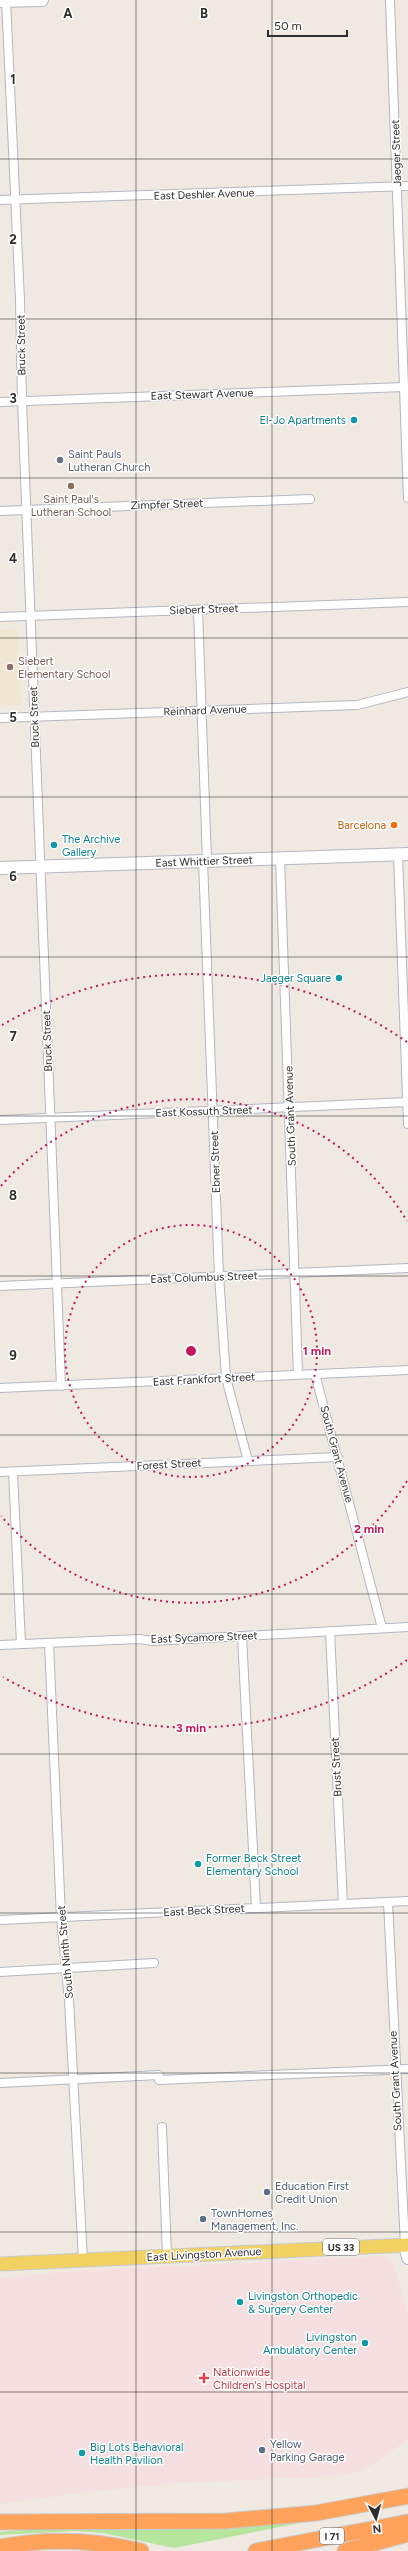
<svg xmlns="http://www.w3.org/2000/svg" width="408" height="2551" viewBox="0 0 408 2551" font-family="Figtree,sans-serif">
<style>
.education{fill:#f0e6d1}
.medical{fill:#f5dfe0}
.green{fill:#b6e59e}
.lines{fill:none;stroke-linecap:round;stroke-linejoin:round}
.street-casing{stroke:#b4b7c1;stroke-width:10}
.secondary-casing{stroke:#b4b7c1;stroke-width:14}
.primary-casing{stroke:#c9c9c9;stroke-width:15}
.highway-casing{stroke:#c9c9c9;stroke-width:17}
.street{stroke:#fff;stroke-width:8}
.secondary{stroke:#fff;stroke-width:12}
.primary{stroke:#f2d163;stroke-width:13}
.highway{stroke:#ffa35c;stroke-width:15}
.grid{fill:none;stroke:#2e2e2e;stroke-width:1;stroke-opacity:0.55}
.ring{fill:none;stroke:#c2185b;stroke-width:2;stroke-dasharray:2 4}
.culture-dot{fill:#0f9aa8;stroke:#fff;stroke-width:1.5}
.worship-dot{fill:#6b7280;stroke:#fff;stroke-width:1.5}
.education-dot{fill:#8d6e63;stroke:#fff;stroke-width:1.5}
.food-dot{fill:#e8710a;stroke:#fff;stroke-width:1.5}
.service-dot{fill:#5c6f8a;stroke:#fff;stroke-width:1.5}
.health-dot{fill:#e0444e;stroke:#fff;stroke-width:1.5}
.labels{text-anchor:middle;stroke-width:3;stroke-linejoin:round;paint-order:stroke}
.shield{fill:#fff;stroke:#6d6d6d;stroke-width:1}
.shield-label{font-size:10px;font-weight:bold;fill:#2e2e2e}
.street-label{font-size:11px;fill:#2e2e2e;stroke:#fff}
.culture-label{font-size:11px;fill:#0d838f;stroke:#fff;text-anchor:start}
.worship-label{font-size:11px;fill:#5b616d;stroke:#fff;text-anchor:start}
.education-label{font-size:11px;fill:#785e54;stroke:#fff}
.food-label{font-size:11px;fill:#c56008;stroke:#fff;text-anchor:end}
.service-label{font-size:11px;fill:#4e5e75;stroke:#fff;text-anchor:start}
.health-label{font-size:11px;fill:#be3a42;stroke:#fff;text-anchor:start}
.grid-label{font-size:13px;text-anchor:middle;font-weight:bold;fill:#2e2e2e;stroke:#fff;stroke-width:3;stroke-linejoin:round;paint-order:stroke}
.centre{fill:#c2185b;stroke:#fff;stroke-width:2}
.ring-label{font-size:12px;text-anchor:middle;font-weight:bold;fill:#c2185b;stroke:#fff;stroke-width:3;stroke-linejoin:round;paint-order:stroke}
</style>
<rect width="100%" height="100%" fill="#efe9e1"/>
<polygon class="education" points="18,629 21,705 0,705 0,630"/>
<polygon class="medical" points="386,2256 394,2265 408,2316 408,2439 377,2462 358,2472 339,2476 179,2483 85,2492 0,2504 0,2278 73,2271"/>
<polygon class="green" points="330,2517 174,2548 103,2533 75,2531 0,2535 0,2532 30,2529"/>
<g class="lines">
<defs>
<g id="street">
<polyline points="6,0 20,300 22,401 61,1386"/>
<polyline points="390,0 408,498"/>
<polyline points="0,200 408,186"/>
<polyline points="0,402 404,387"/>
<polyline points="0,511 310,499"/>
<polyline points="198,610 207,861"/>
<polyline points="0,617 408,602"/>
<polyline points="0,718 357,705 408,692"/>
<polyline points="398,854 408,1124"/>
<polyline points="280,858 298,1374"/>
<polyline points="203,861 219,1276 226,1378 248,1461"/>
<polyline points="0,1120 408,1102"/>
<polyline points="0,1286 408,1268"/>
<polyline points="315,1374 382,1628"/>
<polyline points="0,1388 408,1370"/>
<polyline points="0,1472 338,1457"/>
<polyline points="13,1472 21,1644"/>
<polyline points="330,1631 343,1904"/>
<polyline points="242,1636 256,1908"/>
<polyline points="49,1643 61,1917 69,2000 83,2260"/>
<polyline points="0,1645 139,1639 153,1641 408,1627"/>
<polyline points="388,1902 405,2245"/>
<polyline points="0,1920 408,1901"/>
<polyline points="0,1972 154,1963"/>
<polyline points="159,2080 408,2069"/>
<polyline points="0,2083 159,2075"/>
<polyline points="162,2127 167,2255"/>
</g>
<g id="secondary">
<polyline points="0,1 42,0"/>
<polyline points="0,868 408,854"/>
<polyline points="405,2245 408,2258"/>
</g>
<polyline id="primary" points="0,2264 408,2245"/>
<g id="highway">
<polyline points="0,2522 226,2521 316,2513 408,2496"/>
<path d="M0 2547C47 2538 95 2540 141 2551"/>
<polyline points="256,2551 408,2522"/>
<polyline points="345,2551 408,2534"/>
</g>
</defs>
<use href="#street" class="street-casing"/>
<use href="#secondary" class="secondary-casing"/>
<use href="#primary" class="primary-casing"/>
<use href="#highway" class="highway-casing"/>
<use href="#street" class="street"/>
<use href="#secondary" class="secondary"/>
<use href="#primary" class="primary"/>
<use href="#highway" class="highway"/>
</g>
<path class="grid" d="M136 0V2551M272 0V2551M0 159H408M0 319H408M0 478H408M0 638H408M0 797H408M0 957H408M0 1116H408M0 1276H408M0 1435H408M0 1594H408M0 1754H408M0 1913H408M0 2073H408M0 2232H408M0 2392H408"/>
<g class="ring">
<circle cx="191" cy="1351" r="126"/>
<path d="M407 1481A252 252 0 0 1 1 1516M1 1186A252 252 0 0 1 407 1221"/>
<path d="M407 1660A377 377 0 0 1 3 1677M2 1025A377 377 0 0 1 407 1042"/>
</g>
<g class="culture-dot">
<circle cx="354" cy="420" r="4"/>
<circle cx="54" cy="845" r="4"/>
<circle cx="339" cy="978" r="4"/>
<circle cx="198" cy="1864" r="4"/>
<circle cx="240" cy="2302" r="4"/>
<circle cx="365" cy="2343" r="4"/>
<circle cx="82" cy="2453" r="4"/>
</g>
<circle class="worship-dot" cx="60" cy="460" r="4"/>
<g class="education-dot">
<circle cx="71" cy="486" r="4"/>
<circle cx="10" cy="667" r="4"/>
</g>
<circle class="food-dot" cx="394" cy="825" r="4"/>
<g class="service-dot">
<circle cx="267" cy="2192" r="4"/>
<circle cx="203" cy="2219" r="4"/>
<circle cx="262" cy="2450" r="4"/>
</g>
<path class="health-dot" d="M202 2372h4v4h4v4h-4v4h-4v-4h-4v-4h4z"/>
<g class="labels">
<g class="shield">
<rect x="323" y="2239" width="36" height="16" rx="3"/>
<rect x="320" y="2528" width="24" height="16" rx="3"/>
</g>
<g class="shield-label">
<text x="341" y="2251">US 33</text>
<text x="332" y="2540">I 71</text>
</g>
<g class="street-label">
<text transform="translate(396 153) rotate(-92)" y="4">Jaeger Street</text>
<text transform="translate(204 194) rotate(-2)" y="4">East Deshler Avenue</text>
<text transform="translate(21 345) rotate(-91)" y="4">Bruck Street</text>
<text transform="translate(202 394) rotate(-2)" y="4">East Stewart Avenue</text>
<text transform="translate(167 504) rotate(-2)" y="4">Zimpfer Street</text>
<text transform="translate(204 609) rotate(-2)" y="4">Siebert Street</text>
<text transform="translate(205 710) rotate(-2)" y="4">Reinhard Avenue</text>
<text transform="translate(34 717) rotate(-92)" y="4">Bruck Street</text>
<text transform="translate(204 861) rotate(-2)" y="4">East Whittier Street</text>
<text transform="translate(47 1041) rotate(-92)" y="4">Bruck Street</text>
<text transform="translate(204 1111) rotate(-2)" y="4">East Kossuth Street</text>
<text transform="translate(290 1116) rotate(-92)" y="4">South Grant Avenue</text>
<text transform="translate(215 1162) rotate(-92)" y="4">Ebner Street</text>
<text transform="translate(204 1277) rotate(-2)" y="4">East Columbus Street</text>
<text transform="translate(204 1379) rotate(-3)" y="4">East Frankfort Street</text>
<text transform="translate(337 1454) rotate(75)" y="4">South Grant Avenue</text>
<text transform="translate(169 1464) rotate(-3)" y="4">Forest Street</text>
<text transform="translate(204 1637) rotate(-2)" y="4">East Sycamore Street</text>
<text transform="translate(336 1767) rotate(-93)" y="4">Brust Street</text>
<text transform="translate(204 1910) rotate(-3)" y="4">East Beck Street</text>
<text transform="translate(65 1952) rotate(-95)" y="4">South Ninth Street</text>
<text transform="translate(395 2081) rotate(-93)" y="4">South Grant Avenue</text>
<text transform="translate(204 2254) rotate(-3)" y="4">East Livingston Avenue</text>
</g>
<g class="culture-label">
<text x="346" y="424" text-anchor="end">El-Jo Apartments</text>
<text x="62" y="843">The Archive<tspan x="62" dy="13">Gallery</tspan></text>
<text x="331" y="982" text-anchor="end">Jaeger Square</text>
<text x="206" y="1862">Former Beck Street<tspan x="206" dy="13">Elementary School</tspan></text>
<text x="248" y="2300">Livingston Orthopedic<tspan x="248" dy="13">&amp; Surgery Center</tspan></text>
<text x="357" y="2341" text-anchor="end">Livingston<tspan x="357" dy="13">Ambulatory Center</tspan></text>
<text x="90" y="2451">Big Lots Behavioral<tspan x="90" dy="13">Health Pavilion</tspan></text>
</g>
<g class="worship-label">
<text x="68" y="458">Saint Pauls<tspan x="68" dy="13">Lutheran Church</tspan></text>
</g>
<g class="education-label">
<text x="71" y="503">Saint Paul's<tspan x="71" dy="13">Lutheran School</tspan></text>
<text x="18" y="665" text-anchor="start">Siebert<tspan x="18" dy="13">Elementary School</tspan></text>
</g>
<g class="food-label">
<text x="386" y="829">Barcelona</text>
</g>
<g class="service-label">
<text x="275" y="2190">Education First<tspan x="275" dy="13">Credit Union</tspan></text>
<text x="211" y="2217">TownHomes<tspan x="211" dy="13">Management, Inc.</tspan></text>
<text x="270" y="2448">Yellow<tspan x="270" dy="13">Parking Garage</tspan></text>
</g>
<g class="health-label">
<text x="213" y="2376">Nationwide<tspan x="213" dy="13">Children's Hospital</tspan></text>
</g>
</g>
<g class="grid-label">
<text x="68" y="18">A</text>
<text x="204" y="18">B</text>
<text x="13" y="84">1</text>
<text x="13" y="244">2</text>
<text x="13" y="403">3</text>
<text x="13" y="563">4</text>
<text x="13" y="722">5</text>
<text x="13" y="881">6</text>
<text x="13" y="1041">7</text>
<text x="13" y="1200">8</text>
<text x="13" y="1360">9</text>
</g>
<circle cx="191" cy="1351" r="6" class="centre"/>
<g class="ring-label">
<text x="317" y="1355">1 min</text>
<text x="369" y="1533">2 min</text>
<text x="191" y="1732">3 min</text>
</g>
<g transform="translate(376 2519) rotate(174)" stroke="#ffffff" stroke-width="3" paint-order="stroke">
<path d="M0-3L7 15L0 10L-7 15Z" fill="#2e2e2e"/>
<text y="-6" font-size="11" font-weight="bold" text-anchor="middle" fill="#2e2e2e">N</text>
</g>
<path d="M268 30v6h79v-6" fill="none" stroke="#2e2e2e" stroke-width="2"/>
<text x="274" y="30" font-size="12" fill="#2e2e2e" stroke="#ffffff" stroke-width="3" paint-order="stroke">50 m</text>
</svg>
